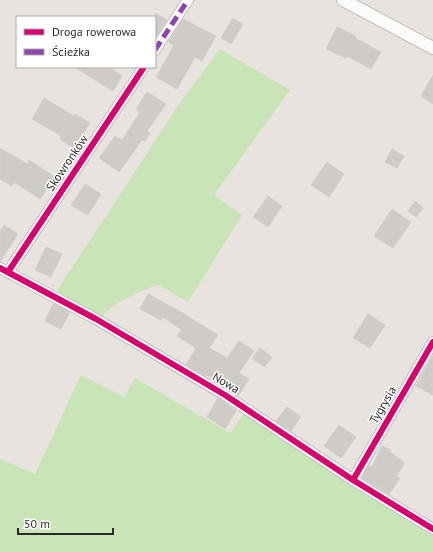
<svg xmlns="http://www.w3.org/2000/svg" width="433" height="552" viewBox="0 0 433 552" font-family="'PT Sans',sans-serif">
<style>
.green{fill:#c9e4b6}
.building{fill:#cfccc8;stroke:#d3cfca}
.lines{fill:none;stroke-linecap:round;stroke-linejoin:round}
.minor-casing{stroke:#c1bfc0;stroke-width:12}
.tertiary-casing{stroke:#c1bfc0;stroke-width:14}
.minor{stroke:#fcfbfa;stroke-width:10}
.tertiary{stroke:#fcfbfa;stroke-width:12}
.quiet{stroke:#8e44ad;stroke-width:5;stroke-dasharray:10 5;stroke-linecap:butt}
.cycleway-casing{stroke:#fff;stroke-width:8}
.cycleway{stroke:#d6006c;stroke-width:6}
.labels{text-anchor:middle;stroke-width:3;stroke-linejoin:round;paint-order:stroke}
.street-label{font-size:12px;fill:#292929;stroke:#fff}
</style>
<rect width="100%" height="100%" fill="#e8e3de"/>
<g class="green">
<path d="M220 49 290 90 214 195 242 215 188 302 159 285C142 289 113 304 102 316L56 292 182 100Z"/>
<polygon points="81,375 124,397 135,378 230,433 245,412 433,534 433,552 0,552 0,459 35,474"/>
</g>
<g class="building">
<polygon points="155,13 167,20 157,35 155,33"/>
<polygon points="233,18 243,24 231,44 221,38"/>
<polygon points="183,19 216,36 202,61 195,57 177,89 156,77 174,45 169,43 169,41"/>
<polygon points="337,27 356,36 355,38 381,52 371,69 347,56 346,58 326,49"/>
<polygon points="74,67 109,67 122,76 113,91"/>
<polygon points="433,75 433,104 421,96"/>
<polygon points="147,92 166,104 147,131 150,133 145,141 142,140 119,172 99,158 115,136 122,140 140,112 136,109"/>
<polygon points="44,98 74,116 75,114 90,123 74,148 60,139 61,136 32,119"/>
<polygon points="0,148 27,164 29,160 55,177 40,199 14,182 12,186 0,179"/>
<polygon points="392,149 404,156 397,168 385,162"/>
<polygon points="327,162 344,174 329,197 311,185"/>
<polygon points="85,184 101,194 88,215 71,205"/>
<polygon points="268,196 282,206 268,227 253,217"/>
<polygon points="415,201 423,208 416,217 408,211"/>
<polygon points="392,209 411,222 393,248 374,236"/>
<polygon points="4,225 18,234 0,262 0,231"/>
<polygon points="46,247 62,254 51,277 35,270"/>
<polygon points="148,294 181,312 218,335 209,348 227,358 239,341 254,351 239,373 249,379 238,396 207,375 206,376 186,365 196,348 177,336 182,330 163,317 161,320 140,309"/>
<polygon points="53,304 70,312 61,329 45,321"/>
<polygon points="368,314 385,325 370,348 353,338"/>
<polygon points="260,348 272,357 265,367 252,359"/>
<polygon points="433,356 433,395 416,386"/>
<polygon points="218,398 236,411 225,429 207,417"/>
<polygon points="287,407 301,417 291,431 276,421"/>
<polygon points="339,425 356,437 341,458 324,446"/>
<polygon points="382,446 391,450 390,452 405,463 396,476 400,478 389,494 362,478 369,465 372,467"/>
</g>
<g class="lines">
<defs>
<g id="minor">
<polyline points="155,50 188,0"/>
<polyline points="0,268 96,319 225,395 353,480 433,529"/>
<polyline points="8,272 144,67"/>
<polyline points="353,480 433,342"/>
</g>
<polyline id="tertiary" points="343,0 433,48"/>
</defs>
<use href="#minor" class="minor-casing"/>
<use href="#tertiary" class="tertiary-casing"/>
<use href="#minor" class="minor"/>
<use href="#tertiary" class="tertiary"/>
<polyline class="quiet" points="155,50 188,0"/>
<defs>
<g id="cycleway">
<polyline points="0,268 96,319 225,395 353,480 433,529"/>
<polyline points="8,272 144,67"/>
<polyline points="353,480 433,342"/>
</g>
</defs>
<use href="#cycleway" class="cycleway-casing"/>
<use href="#cycleway" class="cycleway"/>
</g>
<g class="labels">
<g class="street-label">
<text transform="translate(67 163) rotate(-56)" y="4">Skowronków</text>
<text transform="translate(226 383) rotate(31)" y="4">Nowa</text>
<text transform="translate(383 405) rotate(-60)" y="4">Tygrysia</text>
</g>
</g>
<rect x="16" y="16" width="140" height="52" fill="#ffffff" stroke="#a9a9a9"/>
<rect x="24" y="29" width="20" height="6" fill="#d6006c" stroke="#a9a9a9"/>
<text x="52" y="36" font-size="12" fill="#292929">Droga rowerowa</text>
<rect x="24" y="49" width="20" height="6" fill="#8e44ad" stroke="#a9a9a9"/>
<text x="52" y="56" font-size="12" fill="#292929">Ścieżka</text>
<path d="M18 528v6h95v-6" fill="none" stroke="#292929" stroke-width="2"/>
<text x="24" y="528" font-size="12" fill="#292929" stroke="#ffffff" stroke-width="3" paint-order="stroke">50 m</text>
</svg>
